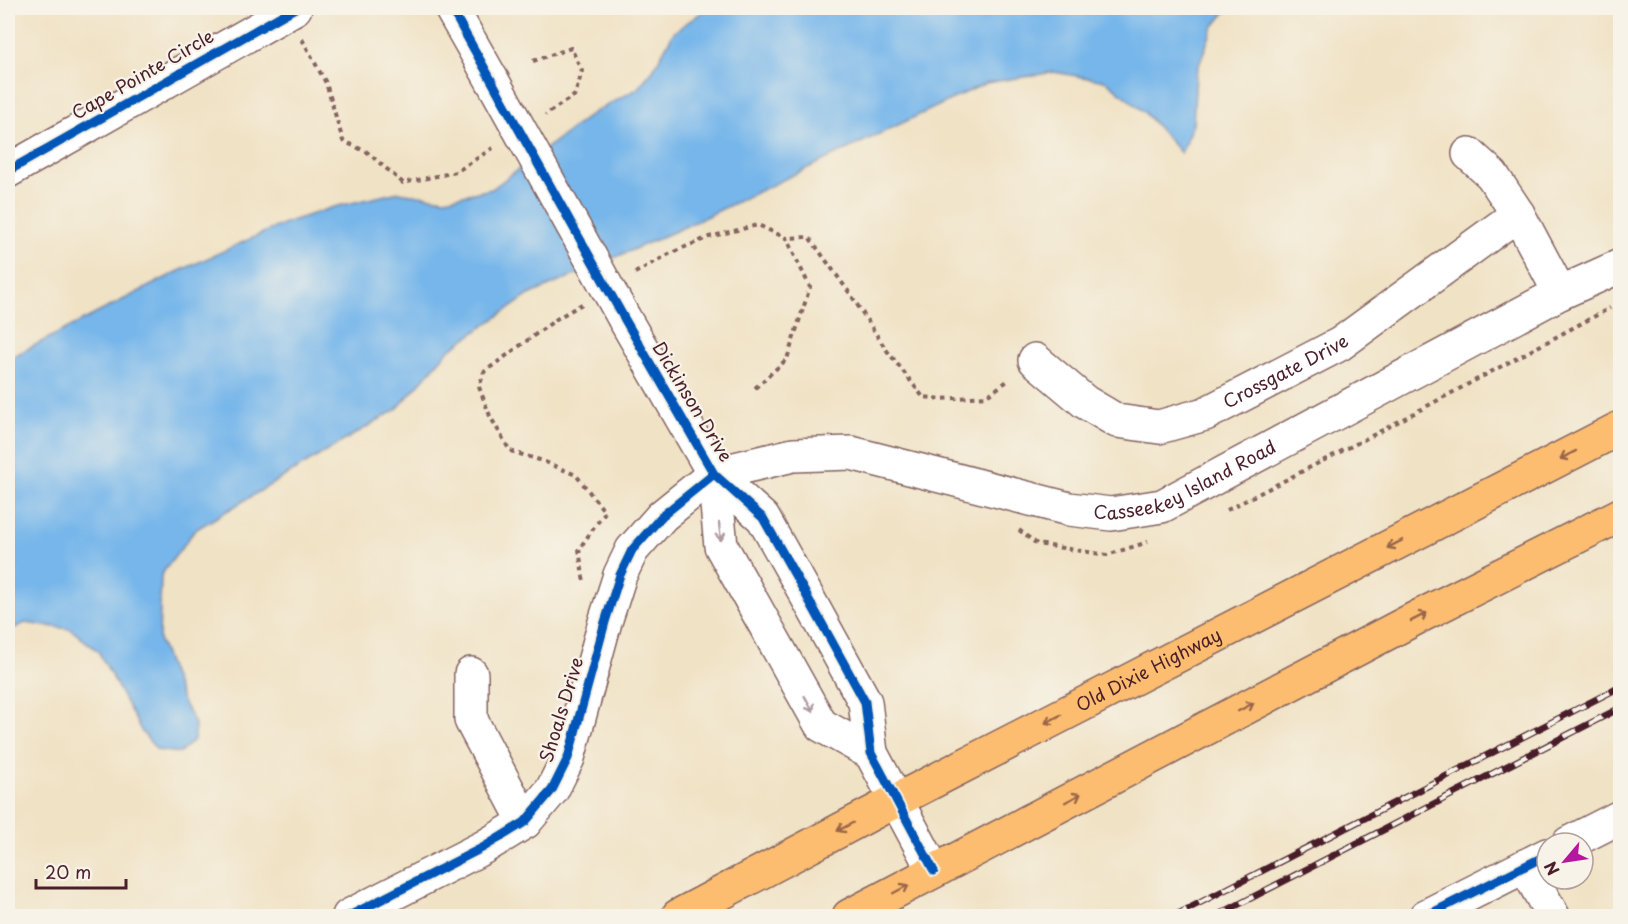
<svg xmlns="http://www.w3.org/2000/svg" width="1628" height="924" viewBox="0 0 1628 924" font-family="'Playpen Sans',sans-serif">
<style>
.water{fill:#76b6ea;stroke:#606a8a;stroke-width:1.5}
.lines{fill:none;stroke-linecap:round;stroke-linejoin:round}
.minor-casing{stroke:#846361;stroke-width:36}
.major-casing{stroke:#846361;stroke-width:36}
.path{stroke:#846361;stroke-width:4;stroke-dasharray:4.5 4.5;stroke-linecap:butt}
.minor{stroke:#fff;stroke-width:33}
.major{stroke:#fcbd6f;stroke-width:33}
.rail-casing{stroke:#4a1f2b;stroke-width:7}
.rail{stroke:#f7f3e8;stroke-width:4.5;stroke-dasharray:14;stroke-linecap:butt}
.minor-bridge-casing{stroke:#846361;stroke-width:36;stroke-linecap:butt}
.minor-bridge{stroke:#fff;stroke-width:33}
.cycleway-casing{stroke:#f7f3e8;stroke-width:13}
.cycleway{stroke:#0057b8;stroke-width:9}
.oneway{stroke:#9a664a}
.oneway2{stroke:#ae9aa0}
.labels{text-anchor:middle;stroke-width:4.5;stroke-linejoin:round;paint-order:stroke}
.street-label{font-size:18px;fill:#4a1f2b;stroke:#f7f3e8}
</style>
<rect width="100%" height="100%" fill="#f7f3e8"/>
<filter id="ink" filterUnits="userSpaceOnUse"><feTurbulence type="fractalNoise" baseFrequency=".0167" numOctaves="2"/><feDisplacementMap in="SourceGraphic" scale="12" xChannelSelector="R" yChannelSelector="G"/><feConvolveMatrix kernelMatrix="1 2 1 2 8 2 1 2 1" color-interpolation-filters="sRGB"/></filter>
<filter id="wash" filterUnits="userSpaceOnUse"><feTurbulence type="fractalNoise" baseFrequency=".008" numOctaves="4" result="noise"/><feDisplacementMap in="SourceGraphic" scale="24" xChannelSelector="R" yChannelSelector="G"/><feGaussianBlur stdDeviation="1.35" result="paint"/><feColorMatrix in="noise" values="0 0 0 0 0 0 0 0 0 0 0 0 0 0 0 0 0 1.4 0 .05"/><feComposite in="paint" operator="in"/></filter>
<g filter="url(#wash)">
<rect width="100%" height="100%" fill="#f0e2c5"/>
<polygon class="water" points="708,8 1229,8 1213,27 1196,73 1193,124 1181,153 1144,112 1106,81 1054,72 986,83 678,230 529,295 449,350 397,409 195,530 161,575 159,639 182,700 195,724 194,740 180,753 157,750 142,732 98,651 70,629 25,623 8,631 8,359 175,273 285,223 334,207 399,192 445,199 492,189 593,113 637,89 653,70 674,32"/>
</g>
<g filter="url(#ink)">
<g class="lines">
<defs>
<g id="minor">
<polyline points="451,8 492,80"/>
<polyline points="1469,154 1492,175 1518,214 1560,293"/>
<polyline points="8,171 295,8"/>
<polyline points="624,318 714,474 763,518 804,591 865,702 871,753 934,871"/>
<path id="s1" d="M1035 360 1085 402 1117 421 1159 427 1205 414 1340 344 1518 214"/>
<polyline points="714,474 721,546 821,725 871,753"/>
<polyline points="471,674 471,720 525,822"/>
<polyline points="1569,843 1620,817"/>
<polyline points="1525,866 1553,916"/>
<path id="s2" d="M349 916 484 847 525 822 552 790 568 758 605 622 620 575 632 550 662 516 714 474 793 455 851 453 1069 509 1111 514 1162 506 1560 293 1620 266"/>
<polyline points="1426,916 1547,855"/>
</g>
<g id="major">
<path id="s3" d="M678 916 897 800 1620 428"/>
<polyline points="849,916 1418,617 1620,515"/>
</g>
</defs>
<use href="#minor" class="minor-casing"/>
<use href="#major" class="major-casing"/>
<g class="path">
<polyline points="302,39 326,83 343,141 367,152 403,183 456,172 493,148"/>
<polyline points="533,61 571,48 582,71 575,95 545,115"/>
<polyline points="635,273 671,253 709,237 758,225 786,238"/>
<polyline points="582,304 558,318 484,372 479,387 490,416 510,451 543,461 576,475 605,512 579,549 584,583"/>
<polyline points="755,388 787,359 810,287 786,238 809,237 851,295 885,348 923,397 942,399 987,396 1010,379"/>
<polyline points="1227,510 1377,433 1610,308"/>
<polyline points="1019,530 1037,544 1107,555 1148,542"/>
</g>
<use href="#minor" class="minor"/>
<use href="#major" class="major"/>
<defs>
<g id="rail">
<polyline points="1174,916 1620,687"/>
<polyline points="1216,916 1620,708"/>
</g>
</defs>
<use href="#rail" class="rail-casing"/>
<use href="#rail" class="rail"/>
<defs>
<polyline id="minor-bridge" points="492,80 624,318"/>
</defs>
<use href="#minor-bridge" class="minor-bridge-casing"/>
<use href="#minor-bridge" class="minor-bridge"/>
<defs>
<g id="cycleway">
<polyline points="451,8 624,318 714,474 763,518 804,591 865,702 871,753 934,871"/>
<polyline points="8,171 295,8"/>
<polyline points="349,916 484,847 525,822 552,790 568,758 605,622 620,575 632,550 662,516 714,474"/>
<polyline points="1426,916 1547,855"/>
</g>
</defs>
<use href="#cycleway" class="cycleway-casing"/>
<use href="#cycleway" class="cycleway"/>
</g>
<defs><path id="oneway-shaft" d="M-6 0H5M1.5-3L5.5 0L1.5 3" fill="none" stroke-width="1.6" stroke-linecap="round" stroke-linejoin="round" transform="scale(1.5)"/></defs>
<g class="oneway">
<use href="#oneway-shaft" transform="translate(1568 455) rotate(153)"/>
<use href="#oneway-shaft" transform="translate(1395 544) rotate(153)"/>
<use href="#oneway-shaft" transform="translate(1419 617) rotate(-27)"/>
<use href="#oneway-shaft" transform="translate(1246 707) rotate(-28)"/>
<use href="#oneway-shaft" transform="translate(1053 719) rotate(153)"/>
<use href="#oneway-shaft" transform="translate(1073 798) rotate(-28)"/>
<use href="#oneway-shaft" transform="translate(845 827) rotate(152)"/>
<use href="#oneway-shaft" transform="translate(901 889) rotate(-28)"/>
</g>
<g class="oneway2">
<use href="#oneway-shaft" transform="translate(720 532) rotate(84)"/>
<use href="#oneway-shaft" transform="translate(809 704) rotate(61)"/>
</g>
</g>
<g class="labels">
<g class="street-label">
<text transform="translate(143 75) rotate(-30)" y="6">Cape Pointe Circle</text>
<text dy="6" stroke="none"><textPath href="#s1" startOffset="284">Crossgate Drive</textPath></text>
<text transform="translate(692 402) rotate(59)" y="6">Dickinson Drive</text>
<text dy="6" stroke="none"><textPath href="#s2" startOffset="1095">Casseekey Island Road</textPath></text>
<text dy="6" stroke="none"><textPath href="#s3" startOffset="531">Old Dixie Highway</textPath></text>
<text transform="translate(562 710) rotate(-73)" y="6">Shoals Drive</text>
</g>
</g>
<rect width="1628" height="924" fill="none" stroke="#f7f3e8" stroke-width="30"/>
<g transform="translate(1565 861) rotate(241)"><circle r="28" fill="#f7f3e8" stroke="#b29e9c" stroke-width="1.5"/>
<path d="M0-4.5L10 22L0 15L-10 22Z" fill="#b5179e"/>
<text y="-9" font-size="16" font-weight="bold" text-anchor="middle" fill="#4a1f2b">N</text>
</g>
<path d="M36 879v9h90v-9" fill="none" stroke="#4a1f2b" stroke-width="3"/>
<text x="45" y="879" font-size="18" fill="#4a1f2b" stroke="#f7f3e8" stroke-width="4.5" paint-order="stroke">20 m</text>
</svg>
